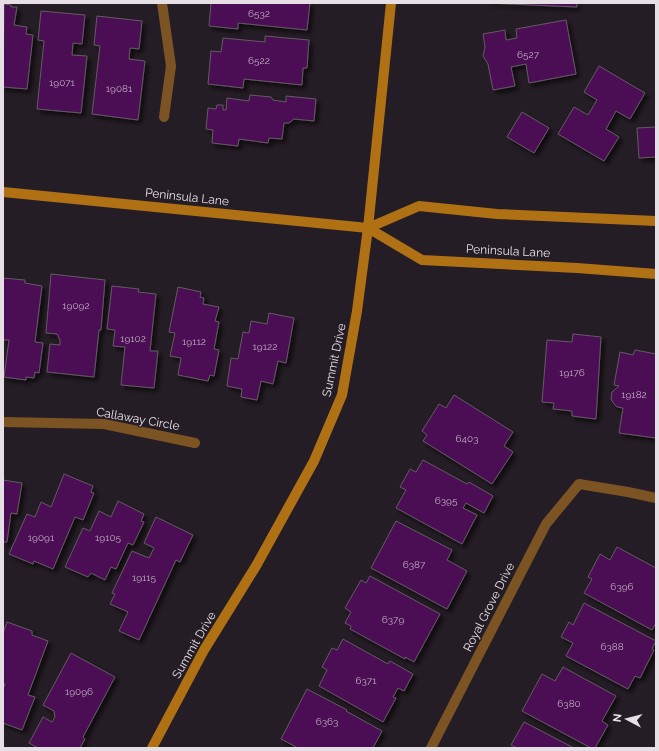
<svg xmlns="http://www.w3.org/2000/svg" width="659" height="751" viewBox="0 0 659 751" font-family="Raleway,sans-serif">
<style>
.building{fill:#4b0f52;stroke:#635a64;filter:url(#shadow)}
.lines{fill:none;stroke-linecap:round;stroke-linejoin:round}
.street{stroke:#7c5424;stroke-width:10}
.secondary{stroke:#b07115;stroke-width:10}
.labels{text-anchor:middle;stroke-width:3;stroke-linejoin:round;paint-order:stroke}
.number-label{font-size:10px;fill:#bfacc1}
.street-label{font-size:12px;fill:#e6e0e6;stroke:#251d25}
</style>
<defs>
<filter id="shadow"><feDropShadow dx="3.5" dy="3.5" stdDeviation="2" flood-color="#0009"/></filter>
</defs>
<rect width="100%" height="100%" fill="#251d25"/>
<g class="building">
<polygon points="211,3 310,3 307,30 238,23 238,29 209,26"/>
<polygon points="487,3 577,3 577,7"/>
<polygon points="4,4 11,5 11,7 17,7 14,25 27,27 26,34 33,35 27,89 3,87"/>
<polygon points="41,11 85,15 82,44 73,43 72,55 87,56 81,113 37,109 44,41 38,40"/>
<polygon points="97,16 142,21 139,49 130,48 129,59 145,61 138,120 92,114 100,46 94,45"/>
<polygon points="566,20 576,74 529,83 526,64 511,67 515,86 493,90 488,64 483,56 485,47 483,34 505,30 506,40 517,38 516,29"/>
<polygon points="265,36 309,40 307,68 303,68 302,85 244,79 243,88 208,84 211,51 221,52 223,38 265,42"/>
<polygon points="599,66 645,93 630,119 616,111 606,129 619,137 604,161 558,134 574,107 588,115 597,100 584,92"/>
<polygon points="250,95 271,97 273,100 286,102 286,96 316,99 314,121 294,119 289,123 284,123 282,139 269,138 268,143 239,139 238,146 212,143 213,130 206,129 208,108 216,109 217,105 223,105 223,110 226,110 227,98 249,101"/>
<polygon points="522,112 549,128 534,153 507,137"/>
<polygon points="656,127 656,157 639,158 637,128"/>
<polygon points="51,274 105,280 101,330 99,330 94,377 47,372 50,344 60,345 60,340 57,334 46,333"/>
<polygon points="3,278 25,280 25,283 42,286 35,342 43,343 39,373 35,372 34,378 26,377 26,380 4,377 9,340 3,340"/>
<polygon points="112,286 139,289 138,292 156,294 150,351 158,351 154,388 121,385 125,347 113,346 115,330 107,329"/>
<polygon points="178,287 201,292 200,297 204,298 203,304 219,307 215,321 219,322 214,349 219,350 214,376 210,375 208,381 178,375 181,358 170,356 175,333 169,332"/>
<polygon points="269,313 294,318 286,363 278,361 273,384 261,381 257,400 241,397 242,389 227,386 231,358 238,359 243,332 249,333 251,321 267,324"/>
<polygon points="573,334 601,337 596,419 572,416 572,411 553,409 554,403 542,402 547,340 572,342"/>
<polygon points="635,350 656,354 656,438 619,433 623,408 617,407 614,404 611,399 612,392 619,386 614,385 620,352 633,355"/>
<polygon points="454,395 513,432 504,446 513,452 492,484 423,441 427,435 422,431 439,404 446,408"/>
<polygon points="423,460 467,484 469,482 493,496 484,513 466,503 463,508 477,515 462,544 396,508 406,490 400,487 410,469 416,472"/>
<polygon points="64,474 93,486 91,492 94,493 83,520 75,517 53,569 34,561 33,564 9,554 27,514 35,517 41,502 51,507"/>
<polygon points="3,480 22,483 17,514 11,513 7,542 3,542"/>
<polygon points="118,501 144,514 141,521 144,522 133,545 128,543 116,569 111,567 105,580 91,573 88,577 65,567 83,528 90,531 99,511 111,517"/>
<polygon points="156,517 193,535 180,562 176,560 139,640 119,631 128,612 110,604 115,594 112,593 132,551 149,558 154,548 144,543"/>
<polygon points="396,521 452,550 447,560 467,571 447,609 371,568"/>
<polygon points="617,547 656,568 656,623 652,630 584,593 592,579 588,577 600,554 610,560"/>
<polygon points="370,576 440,614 414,662 405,657 405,659 350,629 351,626 345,623 351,612 345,608 361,580 366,583"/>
<polygon points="584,603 656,641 652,649 654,650 640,678 635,676 628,689 566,656 573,643 561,637 569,622 573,625"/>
<polygon points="7,622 32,631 32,635 48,641 28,695 35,697 22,730 3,723 3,689 5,684 3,684 3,633"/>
<polygon points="343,639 388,664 390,661 413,674 404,691 398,688 393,697 396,698 383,722 319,686 327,670 322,667 332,648 337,650"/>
<polygon points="71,653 115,677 83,737 85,739 80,748 38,748 29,743 43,717 52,722 55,717 54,711 43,705"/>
<polygon points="563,667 616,696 602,721 608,725 595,748 591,748 522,711 542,674 555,681"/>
<polygon points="307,689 347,710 346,711 382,731 373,748 298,748 281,739"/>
<polygon points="524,722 574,748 517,748 511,745"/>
</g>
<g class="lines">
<g class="street">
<polyline points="162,3 171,66 164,117"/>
<polyline points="3,422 104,424 195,443"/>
<polyline points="431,748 546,524 579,484 628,492 656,498"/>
</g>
<g class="secondary">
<polyline points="3,192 368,228 422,260 577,268 656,274"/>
<polyline points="368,228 419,206 497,214 656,221"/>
<polyline points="152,748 204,650 256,566 314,461 342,395 357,311 368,228 391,3"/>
</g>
</g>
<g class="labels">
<g class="number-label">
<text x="259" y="17">6532</text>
<text x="528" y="58">6527</text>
<text x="259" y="64">6522</text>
<text x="62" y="86">19071</text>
<text x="119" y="92">19081</text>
<text x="76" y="309">19092</text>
<text x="133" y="342">19102</text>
<text x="194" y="345">19112</text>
<text x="265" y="350">19122</text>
<text x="572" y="376">19176</text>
<text x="634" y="398">19182</text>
<text x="467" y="442">6403</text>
<text x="446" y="504">6395</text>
<text x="41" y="541">19091</text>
<text x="108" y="541">19105</text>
<text x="414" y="568">6387</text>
<text x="144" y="581">19115</text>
<text x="622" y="590">6396</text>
<text x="393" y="623">6379</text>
<text x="612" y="650">6388</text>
<text x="366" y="684">6371</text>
<text x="79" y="695">19096</text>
<text x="569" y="707">6380</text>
<text x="327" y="725">6363</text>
</g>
<g class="street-label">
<text transform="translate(187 197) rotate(6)" y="4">Peninsula Lane</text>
<text transform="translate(508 251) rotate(3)" y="4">Peninsula Lane</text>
<text transform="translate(334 360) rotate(-78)" y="4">Summit Drive</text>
<text transform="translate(138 419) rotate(10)" y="4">Callaway Circle</text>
<text transform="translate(489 607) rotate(-63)" y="4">Royal Grove Drive</text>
<text transform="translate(194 645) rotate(-60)" y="4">Summit Drive</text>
</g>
</g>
<rect width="659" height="751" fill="none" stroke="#e6e0e6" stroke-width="8"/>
<g transform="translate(627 719) rotate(277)" stroke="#251d25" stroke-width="3" paint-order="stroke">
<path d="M0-3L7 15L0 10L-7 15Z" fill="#e6e0e6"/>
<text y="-6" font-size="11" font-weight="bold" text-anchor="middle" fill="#e6e0e6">N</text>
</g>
</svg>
